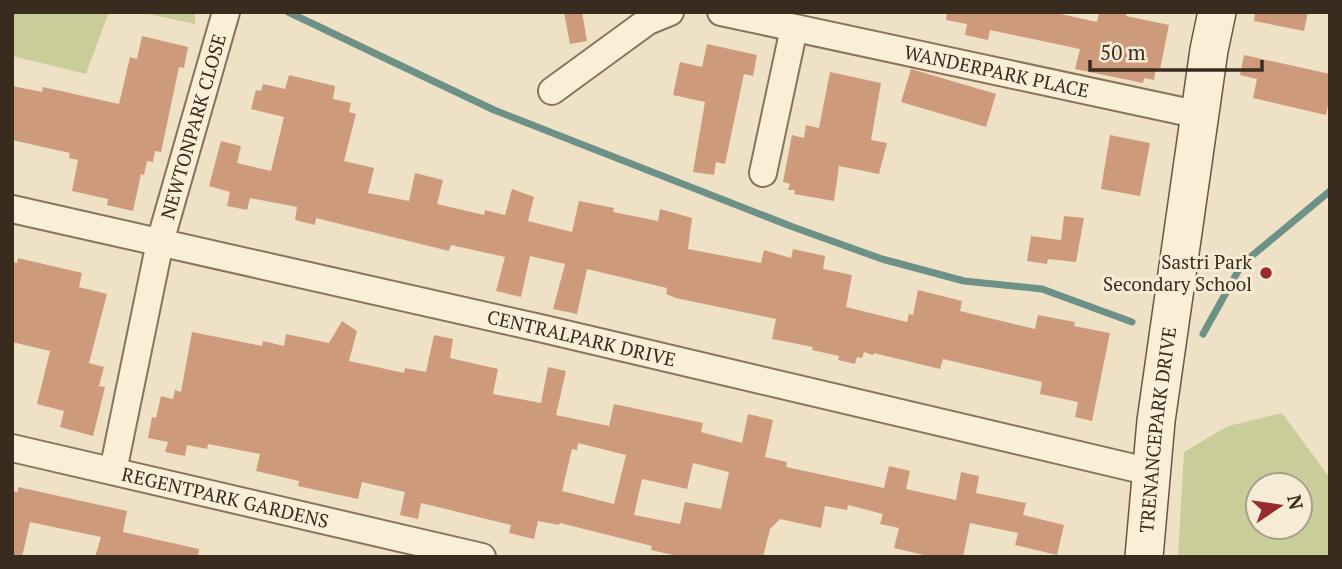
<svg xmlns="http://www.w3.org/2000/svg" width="1342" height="569" viewBox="0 0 1342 569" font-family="'PT Serif',serif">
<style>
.green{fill:#c8cd99;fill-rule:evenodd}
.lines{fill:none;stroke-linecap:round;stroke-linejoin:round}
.stream{stroke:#6d9187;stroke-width:7}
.building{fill:#cd9b7b;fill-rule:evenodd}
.street-casing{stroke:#8a735b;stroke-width:30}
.secondary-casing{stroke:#6c543e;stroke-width:40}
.street{stroke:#f9efd9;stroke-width:26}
.secondary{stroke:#f9efd9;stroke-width:37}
.poi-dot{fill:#992b2e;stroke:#f6ecd5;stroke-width:2.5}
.labels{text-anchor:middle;stroke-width:6;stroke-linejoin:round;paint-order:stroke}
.street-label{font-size:19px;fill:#3a2b1f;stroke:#f6ecd5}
.poi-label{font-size:19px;fill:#3a2b1f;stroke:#f6ecd5;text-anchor:end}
</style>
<rect width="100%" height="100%" fill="#efe1c6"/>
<g class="green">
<polygon points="12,12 109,12 86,74 12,56"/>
<polygon points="139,12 195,12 195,24"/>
<path d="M1282 413 1330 478V557H1178L1184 452 1228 426ZM1258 485H1300V527H1258Z"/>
</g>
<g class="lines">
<g class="stream">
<polyline points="288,12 494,110 793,227 882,259 964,281 1042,289 1132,322"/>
<polyline points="1203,334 1242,264 1330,191"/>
</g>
</g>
<g class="building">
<polygon points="564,12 582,12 587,41 570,44"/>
<polygon points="947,12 1052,12 1097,22 1099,12 1127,12 1126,16 1169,25 1160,69 1156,68 1154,80 1144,78 1143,83 1075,69 1080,49 990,30 988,40 965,35 967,24 946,20"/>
<polygon points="1255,12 1308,12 1304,31 1254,21"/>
<polygon points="142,36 188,47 184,68 179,67 161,152 155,151 153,162 147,161 144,175 141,174 133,211 107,205 108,199 72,191 78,160 69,158 70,153 12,140 12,86 42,92 43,87 119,104 130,57 137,59"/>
<polygon points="707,44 757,55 753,76 744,74 725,164 716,162 714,175 693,172 705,102 673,95 680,62 702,67"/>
<polygon points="1244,55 1330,74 1330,96 1326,115 1253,98 1257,79 1240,75"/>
<polygon points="911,69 996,94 986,127 901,102"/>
<polygon points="830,72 881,83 871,140 887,143 879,174 839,166 834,201 794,194 795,190 788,190 790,184 783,182 792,135 804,138 806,125 819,128"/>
<polygon points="289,75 335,86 333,99 351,103 349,112 356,114 344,161 374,168 368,193 409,201 415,173 443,180 437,204 484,215 485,210 505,215 512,189 534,197 528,221 572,232 579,201 614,208 613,212 658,221 660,209 692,218 688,249 761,263 764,250 791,258 793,249 825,256 823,269 852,275 846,307 907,322 909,314 913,315 918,290 962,301 960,311 1035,329 1038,315 1075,322 1074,326 1110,333 1092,421 1075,417 1078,402 1040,394 1042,382 943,359 940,369 874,353 873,355 864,352 862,358 857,357 855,364 838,360 839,356 812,350 813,347 772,339 776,319 676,298 666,294 667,288 587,269 577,314 553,309 565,264 530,256 521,297 496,291 505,257 451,245 449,251 316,218 315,225 295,220 297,207 250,198 247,210 227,206 230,192 209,186 221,141 241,146 237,163 271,171 284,117 251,109 256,90 261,91 263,84 285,89"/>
<polygon points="1110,135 1150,143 1140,196 1101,189"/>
<polygon points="1064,216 1084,218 1076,262 1048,259 1047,264 1027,261 1031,236 1061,240"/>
<polygon points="18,258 82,273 79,287 107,294 89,363 104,367 99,386 105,387 93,436 60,427 64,411 37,404 50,351 12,342 12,262 17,263"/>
<path d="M342 321 357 331 349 361 404 373 405 368 426 372 434 335 453 339 450 358 498 369 493 394 541 403 548 367 566 371 556 415 609 426 614 404 703 423 701 432 742 443 748 414 773 420 765 457 787 462 786 467 884 488 889 466 910 471 906 489 956 500 961 472 979 476 976 493 1026 503 1023 515 1064 525 1057 555 1015 545 1018 533 970 523 963 557H932L894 548 899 528 880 524 883 514 848 505 847 510 825 506 821 528 780 519 770 529 763 557H682L651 550 652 546 560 523 559 525 538 521 534 539 509 533 511 525 421 503 418 519 400 515 405 492 362 482 358 499 298 486 299 481 256 471 260 454 208 444 207 449 187 445 185 456 165 452 168 442 148 438 152 417 156 418 161 396 173 399 175 390 181 392 192 332 262 346 263 341 284 346 286 334 329 343ZM578 443 626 455 614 504 562 491 572 449 577 450ZM693 463 729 472 721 509 685 502 680 524 634 515 642 479 687 489Z"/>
<polygon points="18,487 127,511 123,532 199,549 198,557 95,557 101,537 30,522 22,557 12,557 12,491 18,492"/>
</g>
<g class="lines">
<defs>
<g id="street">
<path id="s1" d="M721 12 1200 115"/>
<polyline points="552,91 648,21 670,12"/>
<polyline points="763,173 794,28"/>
<path id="s2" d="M12 209 544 329 1151 472"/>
<path id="s3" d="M12 448 482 557"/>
<path id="s4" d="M113 471 160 242 226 12"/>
</g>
<g id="secondary">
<path id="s5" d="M1144 557 1156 421 1209 50 1217 12"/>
</g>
</defs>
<use href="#street" class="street-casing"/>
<use href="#secondary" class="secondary-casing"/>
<use href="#street" class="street"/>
<use href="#secondary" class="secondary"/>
</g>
<circle class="poi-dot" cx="1266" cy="273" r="7"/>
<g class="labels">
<g class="street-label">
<text dy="7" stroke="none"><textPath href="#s1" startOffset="282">WANDERPARK PLACE</textPath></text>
<text dy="7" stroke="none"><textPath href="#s4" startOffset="354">NEWTONPARK CLOSE</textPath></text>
<text dy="7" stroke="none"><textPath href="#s2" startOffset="584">CENTRALPARK DRIVE</textPath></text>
<text dy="7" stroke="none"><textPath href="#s5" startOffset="128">TRENANCEPARK DRIVE</textPath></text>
<text dy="7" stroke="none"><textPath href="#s3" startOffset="219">REGENTPARK GARDENS</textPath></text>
</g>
<g class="poi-label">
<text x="1252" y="269">Sastri Park<tspan x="1252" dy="22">Secondary School</tspan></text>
</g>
</g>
<rect width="1342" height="569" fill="none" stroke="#3a2b1f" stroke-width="28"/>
<g transform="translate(1279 506) rotate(77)"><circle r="33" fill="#f6ecd5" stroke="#ab9f8c" stroke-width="2"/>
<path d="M0-5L12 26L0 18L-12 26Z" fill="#992b2e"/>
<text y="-10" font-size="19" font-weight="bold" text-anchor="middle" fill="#3a2b1f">N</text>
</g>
<path d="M1090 60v10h172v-10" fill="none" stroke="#3a2b1f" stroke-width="3.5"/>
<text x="1100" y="60" font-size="21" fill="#3a2b1f" stroke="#f6ecd5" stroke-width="5" paint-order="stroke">50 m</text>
</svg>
